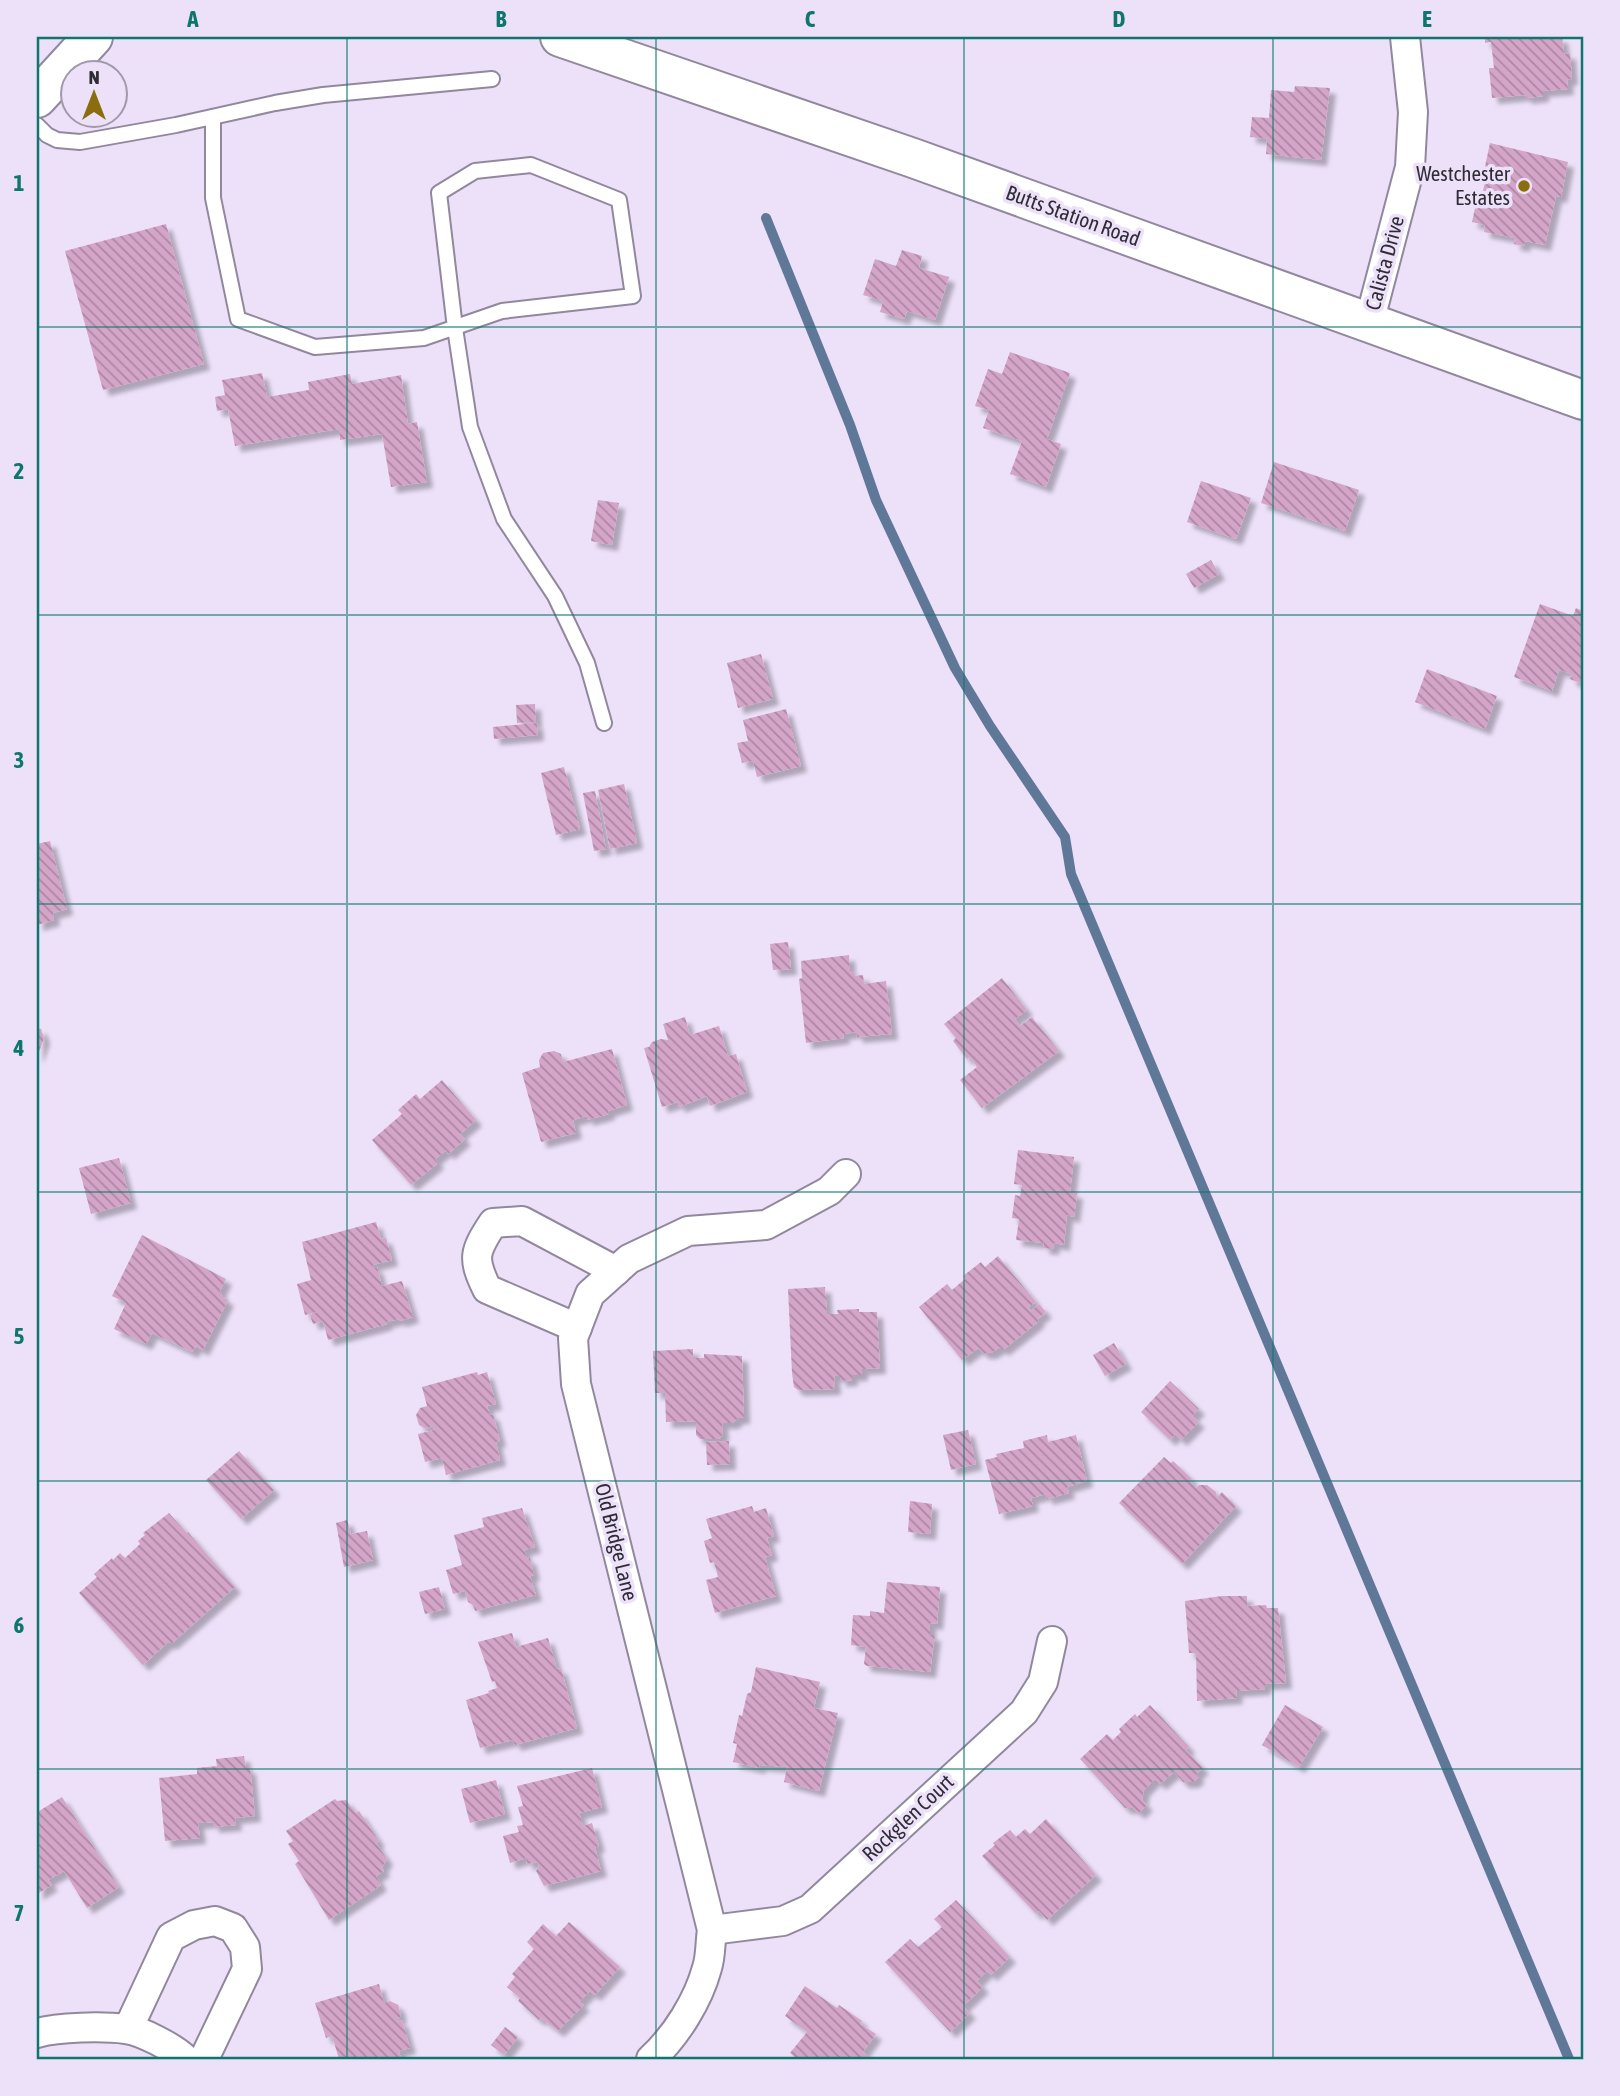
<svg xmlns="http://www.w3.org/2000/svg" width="1620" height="2096" viewBox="0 0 1620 2096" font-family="'Asap Condensed',sans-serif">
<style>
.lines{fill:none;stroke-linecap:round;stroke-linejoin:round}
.stream{stroke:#607897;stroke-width:10}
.building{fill:url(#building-back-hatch);filter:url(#shadow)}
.lane-casing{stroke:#92889d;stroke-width:18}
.street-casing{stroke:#92889d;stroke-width:32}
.secondary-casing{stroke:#92889d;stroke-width:42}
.lane{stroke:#fff;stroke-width:14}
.street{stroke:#fff;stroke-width:28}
.secondary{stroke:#fff;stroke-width:38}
.grid{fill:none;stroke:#0f766e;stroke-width:2;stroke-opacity:0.55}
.poi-dot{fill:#8a6d0d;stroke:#ece1f9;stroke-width:2.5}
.labels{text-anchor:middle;stroke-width:7;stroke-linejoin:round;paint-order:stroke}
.poi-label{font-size:21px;fill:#302c35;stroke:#ece1f9;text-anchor:end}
.street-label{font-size:21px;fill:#302c35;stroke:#ece1f9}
.neatline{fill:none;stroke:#0f766e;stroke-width:2.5}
.grid-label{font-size:23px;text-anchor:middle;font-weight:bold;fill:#0f766e}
</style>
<defs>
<pattern id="building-back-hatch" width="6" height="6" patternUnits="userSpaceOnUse" patternTransform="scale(1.75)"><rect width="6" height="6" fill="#d4a5c8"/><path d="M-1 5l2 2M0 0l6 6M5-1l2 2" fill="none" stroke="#ac87a3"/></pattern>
<filter id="shadow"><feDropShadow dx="6" dy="6" stdDeviation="2" flood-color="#0004"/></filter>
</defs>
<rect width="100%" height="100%" fill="#ece1f9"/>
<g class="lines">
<polyline class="stream" points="766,218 850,425 876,500 955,668 990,726 1065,837 1071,874 1569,2059"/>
</g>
<g class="building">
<polygon points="1485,37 1562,37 1564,54 1570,53 1572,79 1567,80 1568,89 1543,91 1543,96 1526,98 1525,95 1492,98 1489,68 1494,68 1491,42 1485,43"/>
<polygon points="1295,86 1330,88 1321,160 1266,154 1267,139 1250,137 1252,117 1269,118 1271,90 1294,92"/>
<polygon points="1490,143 1568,162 1561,197 1556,196 1545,245 1525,241 1524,246 1514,244 1515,238 1484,232 1485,225 1472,222 1477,199 1481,200 1486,177 1483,176"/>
<polygon points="166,224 204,364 103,390 65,251"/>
<polygon points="902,250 922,256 919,268 949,277 935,320 907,311 904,319 880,312 883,301 863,295 875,259 896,266"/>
<polygon points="1010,352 1070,373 1047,439 1061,444 1046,487 1010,474 1022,441 983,428 989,410 975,406 988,369 1002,374"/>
<polygon points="262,373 267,397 309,390 308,382 350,374 352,384 401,375 408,424 417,422 427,482 391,487 382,434 340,440 339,429 235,446 228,409 217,411 215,397 225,395 222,380"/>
<polygon points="1274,462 1359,490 1345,531 1261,503"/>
<polygon points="1201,481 1251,498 1236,539 1187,522"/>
<polygon points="598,500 619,503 612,545 591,541"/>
<polygon points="1211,560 1219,574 1194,588 1186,574"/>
<polygon points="1540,604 1573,616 1576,608 1583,611 1583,684 1570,679 1572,674 1559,670 1552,691 1514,677"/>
<polygon points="761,654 773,699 738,708 727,663"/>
<polygon points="1427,669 1497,696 1485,729 1415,702"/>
<polygon points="535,704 536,722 517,723 516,705"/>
<polygon points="786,709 801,766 757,777 753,761 742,763 737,743 748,741 743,720"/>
<polygon points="537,723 538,735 494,739 493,727"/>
<polygon points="564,767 580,829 556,835 541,773"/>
<polygon points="624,784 637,843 610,849 598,790"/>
<polygon points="595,791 606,849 594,851 583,793"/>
<polygon points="50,841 67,909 53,913 54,920 37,925 37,844"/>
<polygon points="788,942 791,969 773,970 770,944"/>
<polygon points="849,955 850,971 854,971 855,976 863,975 864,984 886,981 892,1034 857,1037 856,1032 843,1034 844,1038 806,1043 799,979 802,978 801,961"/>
<polygon points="1002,978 1027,1010 1015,1019 1020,1026 1032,1017 1059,1051 982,1108 960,1080 977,1067 970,1057 967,1059 953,1041 956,1038 944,1024"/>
<polygon points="685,1017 690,1035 719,1026 728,1056 736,1054 747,1092 710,1106 707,1096 679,1107 678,1102 662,1107 644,1048 649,1047 652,1042 661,1039 668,1040 663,1024"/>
<polygon points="37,1028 41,1029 44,1038 37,1058"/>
<polygon points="612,1049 627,1105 608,1111 609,1114 587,1120 587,1116 573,1120 576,1133 541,1142 522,1073 540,1067 539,1060 543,1053 554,1051 561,1054 563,1062"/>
<polygon points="442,1080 476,1120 460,1134 465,1139 448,1154 446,1150 435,1159 438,1163 411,1185 372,1140 402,1114 398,1110 416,1094 420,1099"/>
<polygon points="1018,1150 1074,1157 1070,1192 1077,1193 1074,1217 1067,1215 1064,1245 1054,1243 1053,1249 1043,1248 1044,1243 1016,1240 1019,1219 1012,1218 1015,1195 1020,1196 1022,1185 1014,1184"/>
<polygon points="119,1158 131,1203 91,1214 79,1168"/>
<polygon points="376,1222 381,1239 386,1238 392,1260 373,1265 374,1268 377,1267 382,1286 402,1281 413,1317 400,1321 399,1319 386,1322 387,1324 328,1340 323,1321 313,1324 310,1315 320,1311 305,1315 297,1284 311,1280 302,1242"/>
<polygon points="142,1235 226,1279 220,1291 223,1297 228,1300 203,1350 196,1346 192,1352 152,1333 146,1344 114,1329 126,1303 112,1296"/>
<polygon points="998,1256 1036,1302 1028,1307 1031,1311 1039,1304 1046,1312 1037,1319 1039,1321 1003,1350 1000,1347 991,1353 983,1353 978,1348 962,1360 919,1307 947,1284 952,1290 965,1279 963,1276 981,1262 985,1267"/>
<polygon points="825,1287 827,1314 838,1314 837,1310 859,1309 859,1312 877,1312 880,1368 862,1369 862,1375 852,1375 852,1380 840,1381 840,1376 834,1376 835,1389 798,1390 794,1387 792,1373 788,1289"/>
<polygon points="1114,1343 1126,1364 1105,1376 1093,1355"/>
<polygon points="693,1349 693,1358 704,1358 704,1354 742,1356 744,1418 738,1418 733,1423 722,1423 723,1434 719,1439 700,1439 696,1435 696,1421 666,1422 665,1393 655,1393 653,1351"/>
<polygon points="477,1372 478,1375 487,1372 496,1404 487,1406 490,1415 493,1414 500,1441 496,1442 500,1460 446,1475 442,1458 425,1462 418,1434 434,1430 433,1426 426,1429 419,1425 416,1415 420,1408 427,1406 422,1387"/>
<polygon points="1170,1381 1199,1409 1192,1416 1199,1422 1181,1440 1175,1434 1170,1440 1141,1412"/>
<polygon points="968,1430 976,1464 951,1470 943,1435"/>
<polygon points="1047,1435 1048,1442 1076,1435 1087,1481 1067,1487 1069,1493 1047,1499 1046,1494 1031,1498 1033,1506 999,1514 985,1460 997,1457 996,1454 1024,1448 1023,1441"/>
<polygon points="729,1441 730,1464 707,1465 706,1442"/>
<polygon points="239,1451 274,1490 241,1519 206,1480"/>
<polygon points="1164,1457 1171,1463 1173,1461 1192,1479 1190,1481 1196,1488 1199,1485 1207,1485 1216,1492 1217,1498 1222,1492 1236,1506 1182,1564 1119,1503"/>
<polygon points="910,1501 932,1504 930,1534 908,1532"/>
<polygon points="752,1506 754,1512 766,1508 774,1536 767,1538 772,1555 765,1557 776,1596 715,1613 706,1580 718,1577 714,1562 710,1563 704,1541 712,1538 706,1519"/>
<polygon points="522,1508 535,1547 524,1550 527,1559 530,1558 534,1575 530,1576 536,1595 475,1611 473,1605 468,1602 465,1591 453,1594 446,1570 462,1565 454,1535 484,1527 482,1518"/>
<polygon points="169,1513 187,1533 188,1532 235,1587 172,1643 167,1643 143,1665 79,1593 97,1577 94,1574 112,1558 113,1560 120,1553 125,1558 140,1544 138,1541 145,1535 143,1533"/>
<polygon points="347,1520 351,1534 367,1531 373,1560 344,1567 336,1523"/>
<polygon points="887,1582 940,1587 937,1624 930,1623 930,1635 935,1635 930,1672 867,1666 864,1664 866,1647 851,1645 853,1615 870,1616 870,1611 884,1613"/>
<polygon points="439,1587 445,1609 425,1614 419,1592"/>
<polygon points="1222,1596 1247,1596 1247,1606 1266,1605 1267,1608 1278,1608 1286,1683 1265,1684 1265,1689 1236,1691 1237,1698 1197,1701 1196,1653 1189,1653 1185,1601"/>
<polygon points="512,1633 516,1647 548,1638 557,1669 561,1668 577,1728 515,1745 513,1740 480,1748 466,1700 489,1693 488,1691 497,1688 495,1681 492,1682 478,1642"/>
<polygon points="756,1667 820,1682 814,1708 838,1713 819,1791 784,1782 787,1767 760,1765 759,1768 733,1762 737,1744 733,1743 739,1715 742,1716 747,1694 751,1692"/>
<polygon points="1150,1705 1189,1747 1186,1750 1203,1768 1196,1774 1199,1777 1193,1782 1183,1782 1174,1772 1160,1784 1155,1779 1144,1790 1142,1800 1147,1805 1139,1813 1133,1808 1125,1808 1080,1759 1107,1734 1113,1740 1121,1732 1119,1729 1135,1714 1137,1717"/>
<polygon points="1285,1705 1323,1727 1299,1767 1262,1745"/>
<polygon points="244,1756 246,1768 250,1768 255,1816 235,1818 236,1825 213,1827 213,1822 198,1823 200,1838 165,1841 159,1778 197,1774 197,1768 217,1766 216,1759"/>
<polygon points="592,1768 602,1807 579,1813 583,1826 592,1823 599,1846 595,1847 601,1871 544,1886 536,1871 539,1866 538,1862 527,1864 526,1858 510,1863 503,1836 519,1832 517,1826 523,1825 518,1807 523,1806 517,1786"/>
<polygon points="496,1780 505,1814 470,1823 461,1789"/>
<polygon points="62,1797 119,1887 87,1908 64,1871 48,1880 52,1885 37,1894 37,1807 39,1811"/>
<polygon points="335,1799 337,1801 346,1800 356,1813 359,1811 379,1841 376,1843 387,1859 382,1867 384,1871 376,1876 381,1885 329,1920 295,1864 299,1861 288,1844 293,1841 286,1831"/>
<polygon points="1046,1819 1096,1875 1047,1920 1039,1911 1036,1914 982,1856 995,1845 993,1843 1010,1830 1016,1837 1025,1829 1030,1834"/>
<polygon points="956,1900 1010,1957 991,1975 987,1971 977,1981 983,1987 963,2006 970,2013 950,2032 885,1962 910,1939 918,1947 935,1933 942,1927 934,1919"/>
<polygon points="569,1922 620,1967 595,1995 590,1991 579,2002 584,2005 558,2031 541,2018 539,2020 518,2001 520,1998 507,1987 515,1977 512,1974 534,1949 527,1942 543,1924 556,1936"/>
<polygon points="379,1984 384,2003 390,2001 398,2005 401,2015 397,2022 402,2020 410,2048 399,2051 401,2059 339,2059 332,2036 326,2038 315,2003"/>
<polygon points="805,1986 837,2008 839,2005 862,2021 860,2024 876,2034 863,2052 868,2056 865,2059 797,2059 790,2053 807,2032 785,2016"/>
<polygon points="505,2027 518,2037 504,2055 491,2045"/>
</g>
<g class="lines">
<defs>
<g id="lane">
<polyline points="213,117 213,198 238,319 315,347 424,338 502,311 633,296 619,200 531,165 475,171 439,193 455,328 470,427 504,519 555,596 587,663 604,723"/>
<polyline points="37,125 47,135 57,140 80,142 176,125 275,103 323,95 492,79"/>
</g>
<g id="street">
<polyline points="1369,323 1410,167 1413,112 1405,37"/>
<path d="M577 1328 487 1289C472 1258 474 1252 493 1223L522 1221 616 1271"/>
<polyline points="712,1930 783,1921 810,1909 1024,1712 1043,1682 1052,1641"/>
<polyline points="128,2029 171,1937 194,1925 215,1921 233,1928 245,1947 247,1969 204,2059"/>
<path d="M37 2033C59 2027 102 2026 126 2029 142 2031 174 2048 185 2059"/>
<path d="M651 2059C676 2036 698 2001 707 1968 711 1956 710 1942 712 1930L576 1384 573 1338 590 1294 629 1259 688 1231 766 1225 829 1191 846 1174"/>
</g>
<g id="secondary">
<polyline points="560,37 913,158 1583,400"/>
<polyline points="37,98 93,37"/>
</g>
</defs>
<use href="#lane" class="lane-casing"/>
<use href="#street" class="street-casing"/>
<use href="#secondary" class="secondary-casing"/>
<use href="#lane" class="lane"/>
<use href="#street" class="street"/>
<use href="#secondary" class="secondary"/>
</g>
<path class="grid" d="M347 37V2059M656 37V2059M964 37V2059M1273 37V2059M37 327H1583M37 615H1583M37 904H1583M37 1192H1583M37 1481H1583M37 1769H1583"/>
<circle class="poi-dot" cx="1524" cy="186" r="7"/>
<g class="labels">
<g class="poi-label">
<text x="1510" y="181">Westchester<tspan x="1510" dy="24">Estates</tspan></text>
</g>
<g class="street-label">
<text transform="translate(1073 216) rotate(20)" y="7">Butts Station Road</text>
<text transform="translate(1385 263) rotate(-75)" y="7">Calista Drive</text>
<text transform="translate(616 1542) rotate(76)" y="7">Old Bridge Lane</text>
<text transform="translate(908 1818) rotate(-43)" y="7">Rockglen Court</text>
</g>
</g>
<rect width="1620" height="2096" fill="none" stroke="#ece1f9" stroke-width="77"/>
<g transform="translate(94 94)"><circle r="33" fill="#ece1f9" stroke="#a199ab" stroke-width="2"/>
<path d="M0-5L12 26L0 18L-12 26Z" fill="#8a6d0d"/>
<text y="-10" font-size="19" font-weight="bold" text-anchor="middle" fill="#302c35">N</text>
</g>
<rect x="38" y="38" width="1544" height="2020" class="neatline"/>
<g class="grid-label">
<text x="193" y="27">A</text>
<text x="501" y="27">B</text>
<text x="810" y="27">C</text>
<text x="1119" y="27">D</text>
<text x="1427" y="27">E</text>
<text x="19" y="191">1</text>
<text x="19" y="479">2</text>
<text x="19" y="768">3</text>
<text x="19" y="1056">4</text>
<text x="19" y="1344">5</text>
<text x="19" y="1633">6</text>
<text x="19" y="1921">7</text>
</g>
</svg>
